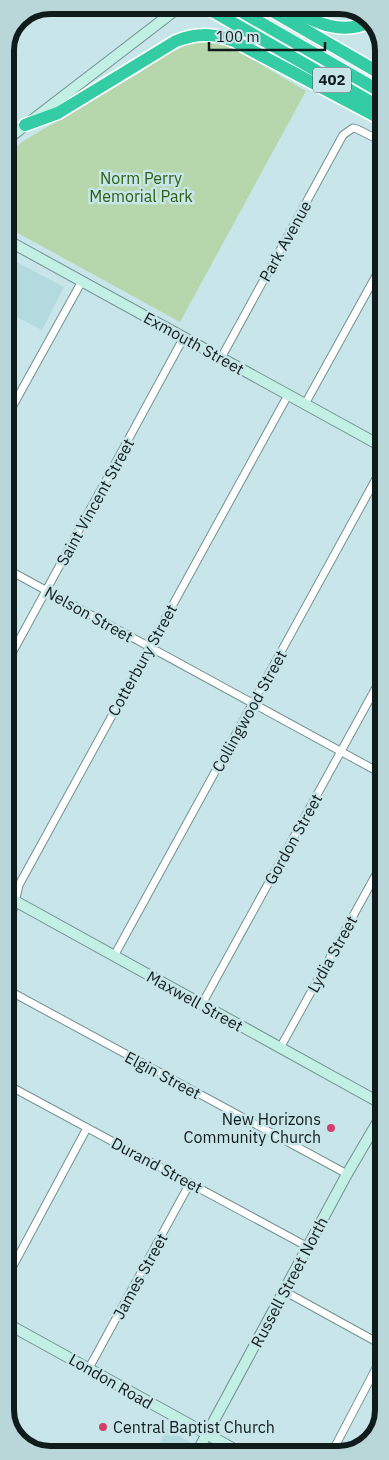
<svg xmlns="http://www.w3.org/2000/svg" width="389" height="1460" viewBox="0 0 389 1460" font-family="'IBM Plex Sans',sans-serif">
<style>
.built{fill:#b3dade}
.green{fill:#b5d7ab}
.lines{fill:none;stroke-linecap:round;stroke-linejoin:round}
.street-casing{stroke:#749093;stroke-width:9}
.secondary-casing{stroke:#749093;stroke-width:12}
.highway-casing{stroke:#fff;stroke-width:15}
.street{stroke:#fff;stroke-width:7}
.secondary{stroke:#c2f0e4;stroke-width:10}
.highway{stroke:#33cca5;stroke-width:12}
.poi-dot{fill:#ce416c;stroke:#c8e6e9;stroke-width:2}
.labels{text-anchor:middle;stroke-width:5;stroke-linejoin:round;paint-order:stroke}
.shield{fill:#c8e6e9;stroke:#47585a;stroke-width:1}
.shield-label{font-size:15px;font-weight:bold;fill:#101b1c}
.park-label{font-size:16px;fill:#296012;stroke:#c8e6e9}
.street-label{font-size:16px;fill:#101b1c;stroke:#c8e6e9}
.poi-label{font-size:16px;fill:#101b1c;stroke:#c8e6e9;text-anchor:end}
.rim{fill:none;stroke:#101b1c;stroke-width:6}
</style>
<rect width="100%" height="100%" fill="#c8e6e9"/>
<g class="built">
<polygon points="5,256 64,287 42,330 5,311"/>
<polygon points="167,1429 211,1454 154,1454"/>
</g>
<polygon class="green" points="206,41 229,46 306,91 180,322 5,226 5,156 25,140 141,72 162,57 188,44"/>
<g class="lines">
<defs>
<g id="street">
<polyline points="221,358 343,135 353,128 357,129 383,142"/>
<polyline points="305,404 383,263"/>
<polyline points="5,420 82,281"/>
<polyline points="5,568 384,775"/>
<polyline points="5,666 184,337"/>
<polyline points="6,928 14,907 19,885 288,395"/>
<polyline points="114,956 383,466"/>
<polyline points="6,989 347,1174"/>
<polyline points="202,1004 384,673"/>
<polyline points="280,1048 384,860"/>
<polyline points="6,1084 308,1247"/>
<polyline points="6,1279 87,1128"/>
<polyline points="284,1291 384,1346"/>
<polyline points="89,1368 190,1183"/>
<polyline points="331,1454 384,1353"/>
</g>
<g id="secondary">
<polyline points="5,141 182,5"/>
<polyline points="5,239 383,447"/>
<polyline points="6,896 384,1105"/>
<polyline points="6,1323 243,1454"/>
<polyline points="196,1454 347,1174 384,1111"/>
</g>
<g id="highway">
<polyline points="202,5 383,109"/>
<polyline points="230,5 383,93"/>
<polyline points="262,5 383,75"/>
<path d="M281 5C309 19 341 38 371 21"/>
<path d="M25 125 58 113 176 41C197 33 213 33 234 41L383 120"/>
</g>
</defs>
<use href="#street" class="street-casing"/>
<use href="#secondary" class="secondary-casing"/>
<use href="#highway" class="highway-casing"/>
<use href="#street" class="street"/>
<use href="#secondary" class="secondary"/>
<use href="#highway" class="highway"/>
</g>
<g class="poi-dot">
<circle cx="331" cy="1128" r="5"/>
<circle cx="103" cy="1427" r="5"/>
</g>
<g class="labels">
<rect class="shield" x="313" y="67.5" width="38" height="25" rx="4"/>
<g class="shield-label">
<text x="332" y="85">402</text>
</g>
<g class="park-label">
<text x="141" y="184">Norm Perry<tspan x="141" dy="18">Memorial Park</tspan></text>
</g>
<g class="street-label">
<text transform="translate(285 241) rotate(-61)" y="6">Park Avenue</text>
<text transform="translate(194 343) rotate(29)" y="6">Exmouth Street</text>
<text transform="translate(95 502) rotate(-61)" y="6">Saint Vincent Street</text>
<text transform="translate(89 614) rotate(29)" y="6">Nelson Street</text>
<text transform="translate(142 660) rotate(-61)" y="6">Cotterbury Street</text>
<text transform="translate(249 711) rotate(-61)" y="6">Collingwood Street</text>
<text transform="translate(293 839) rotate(-61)" y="6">Gordon Street</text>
<text transform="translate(332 954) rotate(-61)" y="6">Lydia Street</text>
<text transform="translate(195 1001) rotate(29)" y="6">Maxwell Street</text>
<text transform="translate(163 1075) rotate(28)" y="6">Elgin Street</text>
<text transform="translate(157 1165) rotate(28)" y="6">Durand Street</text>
<text transform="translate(140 1276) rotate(-61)" y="6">James Street</text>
<text transform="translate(289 1282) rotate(-62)" y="6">Russell Street North</text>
<text transform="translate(111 1381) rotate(30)" y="6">London Road</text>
</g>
<g class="poi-label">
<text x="321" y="1125">New Horizons<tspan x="321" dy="18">Community Church</tspan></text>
<text x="113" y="1433" text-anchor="start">Central Baptist Church</text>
</g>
</g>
<path d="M0 0H389V1460H0ZM50 14H339A36 36 0 0 1 375 50V1410A36 36 0 0 1 339 1446H50A36 36 0 0 1 14 1410V50A36 36 0 0 1 50 14Z" fill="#b9d6d9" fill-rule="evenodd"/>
<path class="rim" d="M50 14H339A36 36 0 0 1 375 50V1410A36 36 0 0 1 339 1446H50A36 36 0 0 1 14 1410V50A36 36 0 0 1 50 14Z"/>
<path d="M209 42v8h116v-8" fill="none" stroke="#101b1c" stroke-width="2.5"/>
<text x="216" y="42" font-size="15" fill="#101b1c" stroke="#c8e6e9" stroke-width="4" paint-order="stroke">100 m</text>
</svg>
